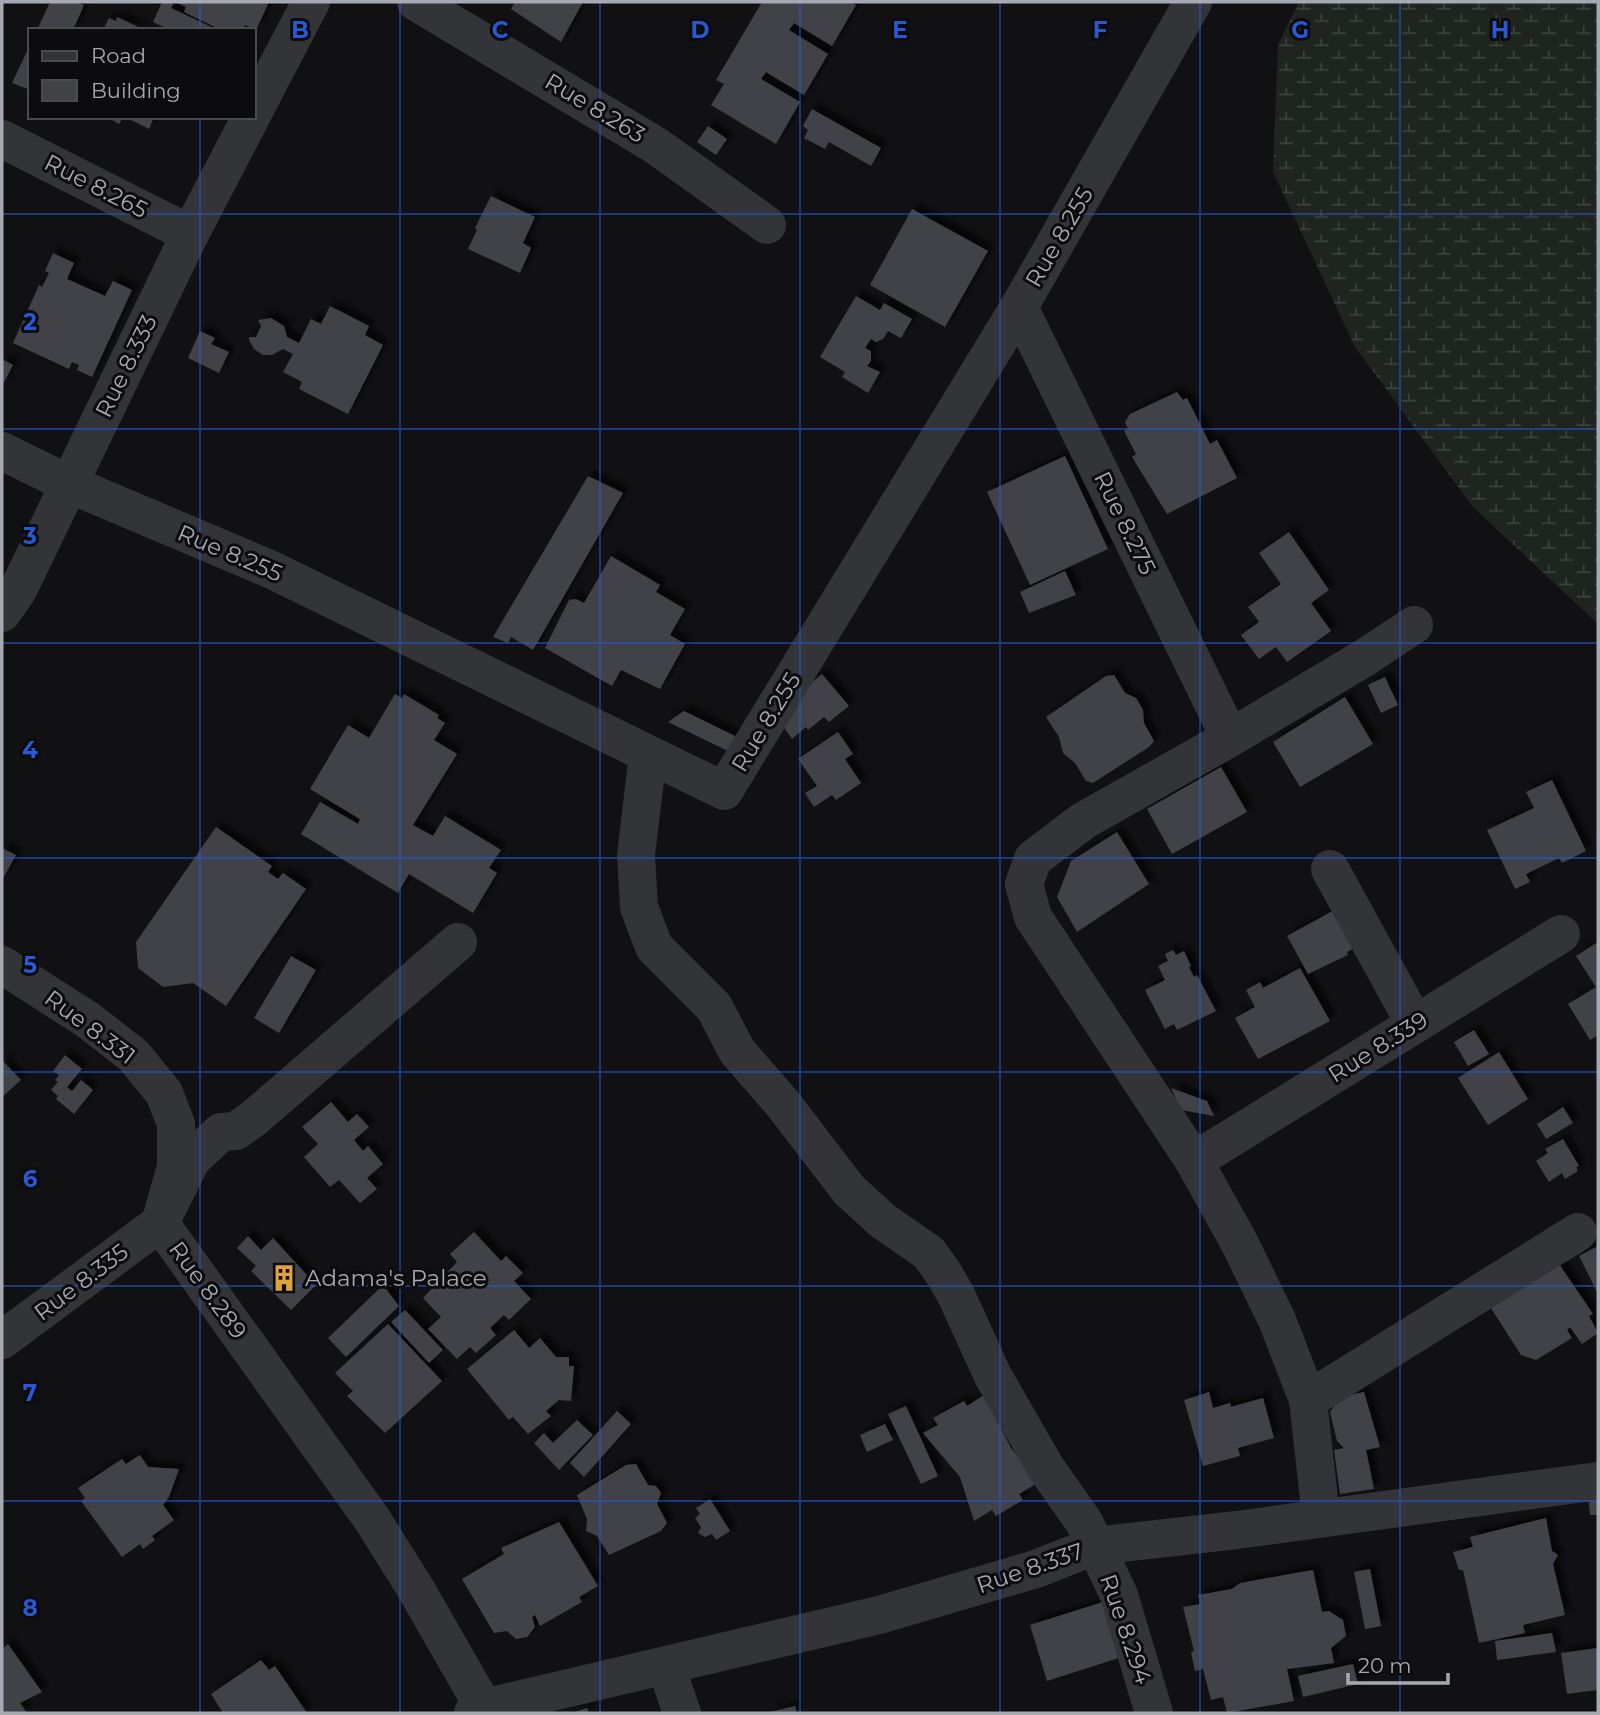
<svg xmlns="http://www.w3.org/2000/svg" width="1600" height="1715" viewBox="0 0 1600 1715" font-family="Montserrat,sans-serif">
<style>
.wetland{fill:url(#wetland-marsh)}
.building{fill:#404246;filter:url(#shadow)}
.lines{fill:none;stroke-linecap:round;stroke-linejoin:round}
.minor{stroke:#333437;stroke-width:38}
.grid{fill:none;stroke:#2a57d4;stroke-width:2;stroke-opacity:0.55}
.labels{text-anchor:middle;stroke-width:6;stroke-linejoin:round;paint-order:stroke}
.street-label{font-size:23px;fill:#a4a9b2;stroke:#0c0c0e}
.poi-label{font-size:23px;fill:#a4a9b2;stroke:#0c0c0e;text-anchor:start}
.grid-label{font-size:23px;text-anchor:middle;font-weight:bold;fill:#2a57d4;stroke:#0c0c0e;stroke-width:6;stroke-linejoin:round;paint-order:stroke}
</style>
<defs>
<pattern id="wetland-marsh" width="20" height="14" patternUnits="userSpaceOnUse" patternTransform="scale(1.75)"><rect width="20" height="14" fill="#1e251f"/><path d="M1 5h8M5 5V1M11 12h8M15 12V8" fill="none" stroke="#3c423d"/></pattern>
<filter id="shadow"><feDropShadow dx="6" dy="-6" stdDeviation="2" flood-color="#0009"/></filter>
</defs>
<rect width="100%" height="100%" fill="#111113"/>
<polygon class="wetland" points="1299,2 1598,2 1598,624 1473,507 1355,347 1273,172 1278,45"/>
<g class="building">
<polygon points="50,2 76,2 84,5 73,30 37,30"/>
<polygon points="162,2 174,2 171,8 218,30 170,30 153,22"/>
<polygon points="176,2 269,2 256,30 245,25 242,30 221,30 184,12 186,7"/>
<polygon points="515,2 583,2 561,42 511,9"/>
<polygon points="762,2 850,2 856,5 832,46 794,23 789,30 828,54 804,95 766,72 761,79 800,102 776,144 711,105 724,84 716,80"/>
<polygon points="117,17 145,30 103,30 109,18 116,21"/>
<polygon points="30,45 30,90 12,83"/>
<polygon points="812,109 881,148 871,166 829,142 825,149 804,138 808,130 803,126"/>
<polygon points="107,117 123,117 119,124"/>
<polygon points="125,117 154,117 149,129"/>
<polygon points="708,126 727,139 716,155 697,142"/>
<polygon points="491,196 535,217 523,243 531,248 520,273 468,249 477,230 475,228"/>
<polygon points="912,209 988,251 945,327 870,285"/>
<polygon points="53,253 74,263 67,279 105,296 113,281 132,290 92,377 77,370 79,365 72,362 69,369 13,343 39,285 42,287 49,273 45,271"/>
<polygon points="856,296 880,310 884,303 912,319 901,338 888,331 883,339 876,342 871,339 865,348 871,351 871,361 867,366 880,372 868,393 842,377 845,372 820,357"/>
<polygon points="330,306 369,326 365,335 383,345 348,414 299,389 302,382 283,372 293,354 283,349 272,355 263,355 254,349 249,340 249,337 256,337 261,326 258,320 271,318 284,326 287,337 299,343 311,319 321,324"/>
<polygon points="200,331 215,338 211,344 229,352 219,373 188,358"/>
<polygon points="2,359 13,365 2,386"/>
<polygon points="1177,392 1183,400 1187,398 1210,444 1217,440 1237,478 1167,514 1132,457 1136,454 1124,431 1128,429 1125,422 1130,414"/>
<polygon points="1065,456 1108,549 1030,585 987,492"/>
<polygon points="588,476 623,493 533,650 511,637 508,643 493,637"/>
<polygon points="1289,532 1329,590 1311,603 1331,631 1287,662 1276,647 1259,659 1241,635 1259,622 1248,607 1281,584 1259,553"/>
<polygon points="611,556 660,585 656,592 685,609 670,635 685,644 660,689 621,670 612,686 545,648 569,600 576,599 584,603"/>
<polygon points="1065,571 1076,595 1029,613 1020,592"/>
<polygon points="822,674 849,706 829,722 824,717 808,730 806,727 792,739 780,722 803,690"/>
<polygon points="1114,675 1125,693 1136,698 1143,710 1144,723 1154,741 1149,747 1093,783 1086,781 1075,763 1063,753 1059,737 1046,717 1106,676"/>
<polygon points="1385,677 1398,705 1381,713 1368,685"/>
<polygon points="395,694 402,698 404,694 439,715 437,718 445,723 434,740 457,754 413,825 433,836 445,816 501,850 489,868 497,873 473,913 409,874 398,893 301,834 320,802 358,824 360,819 310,789 348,725 369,738"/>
<polygon points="1345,697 1373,744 1300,787 1273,742"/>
<polygon points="684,711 737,737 730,752 668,722"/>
<polygon points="838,732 853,754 845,759 861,783 836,800 832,795 814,807 805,793 817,786 798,759"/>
<polygon points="1221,767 1247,812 1172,854 1147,809"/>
<polygon points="1552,780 1586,851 1562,863 1559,858 1526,874 1530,882 1515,889 1487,830 1534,808 1526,792"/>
<polygon points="216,827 272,866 268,872 278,879 283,873 306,889 226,1006 193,983 163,987 138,968 136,942"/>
<polygon points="1117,832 1149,884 1077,932 1057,897 1071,861"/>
<polygon points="2,848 16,855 2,880"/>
<polygon points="1338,908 1359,946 1347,952 1348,955 1308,974 1287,936"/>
<polygon points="1598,942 1598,1035 1590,1040 1568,1004 1596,987 1576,956"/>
<polygon points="1173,950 1176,955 1184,951 1191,966 1189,967 1194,977 1197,975 1216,1011 1177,1030 1174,1024 1165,1029 1145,990 1165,980 1158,966 1168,961 1165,954"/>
<polygon points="291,956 316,970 279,1033 254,1018"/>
<polygon points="1300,968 1330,1021 1258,1059 1235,1018 1255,1007 1246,990 1260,982 1263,988"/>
<polygon points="1474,1030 1489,1054 1468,1066 1454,1042"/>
<polygon points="1499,1052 1528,1099 1488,1125 1458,1078"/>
<polygon points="65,1055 82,1069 67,1087 72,1091 81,1080 93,1090 74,1114 56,1099 58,1096 51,1090 58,1082 55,1080 59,1075 53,1071"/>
<polygon points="2,1060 21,1080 2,1097"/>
<polygon points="1171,1088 1207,1101 1214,1116 1181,1110"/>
<polygon points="331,1102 348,1122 357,1114 369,1127 354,1140 363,1151 368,1146 383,1164 367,1178 377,1189 360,1203 339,1180 330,1187 304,1157 318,1144 302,1127"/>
<polygon points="1563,1107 1573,1123 1546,1139 1537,1124"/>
<polygon points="1563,1139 1579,1166 1576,1167 1578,1171 1565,1179 1562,1173 1549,1182 1536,1161 1548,1153 1545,1149"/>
<polygon points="474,1232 501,1261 506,1256 523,1273 514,1281 531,1299 509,1320 504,1315 490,1328 496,1335 476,1353 470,1347 457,1359 428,1329 441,1317 423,1298 457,1262 450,1254"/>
<polygon points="248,1236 261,1250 273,1238 316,1285 291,1310 251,1271 256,1266 237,1248"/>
<polygon points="1598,1246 1598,1294 1579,1256"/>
<polygon points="1555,1258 1593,1314 1589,1316 1598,1333 1582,1344 1570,1327 1567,1330 1572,1338 1536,1360 1521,1355 1487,1302"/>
<polygon points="383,1285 399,1306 346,1357 328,1338"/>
<polygon points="405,1310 443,1350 429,1363 391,1322"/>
<polygon points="388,1324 442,1381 385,1433 347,1396 353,1391 335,1373"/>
<polygon points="514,1330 529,1348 540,1338 556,1357 569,1357 569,1366 574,1366 571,1401 559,1400 546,1411 551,1416 528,1434 513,1417 509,1420 467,1369"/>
<polygon points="1209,1392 1213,1408 1230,1403 1231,1407 1263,1398 1274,1438 1238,1448 1240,1456 1203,1466 1184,1400"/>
<polygon points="1364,1392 1380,1447 1366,1450 1374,1489 1340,1494 1334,1450 1344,1448 1337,1441 1330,1412 1341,1397"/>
<polygon points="984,1395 1011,1448 1039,1482 1019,1494 1023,1500 996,1516 992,1510 974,1521 960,1477 923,1433 938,1425 933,1418 964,1401 967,1406"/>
<polygon points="906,1406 938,1476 921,1484 888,1414"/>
<polygon points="617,1411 631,1424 584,1477 570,1463"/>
<polygon points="577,1420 593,1435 559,1470 534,1443 544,1433 553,1443"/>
<polygon points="885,1424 893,1440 867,1452 860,1435"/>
<polygon points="140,1455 148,1467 179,1469 169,1497 163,1505 174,1520 152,1536 155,1540 143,1549 140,1544 122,1557 81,1501 85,1498 78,1488 122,1459 126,1464"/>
<polygon points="636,1464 648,1485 656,1486 661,1493 657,1504 667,1523 661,1531 609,1555 597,1536 586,1531 587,1519 577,1495 626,1465"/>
<polygon points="1598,1494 1598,1515 1590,1515 1588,1495"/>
<polygon points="710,1499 730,1531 716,1540 712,1534 705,1537 698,1533 701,1527 695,1518 700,1514 696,1508"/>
<polygon points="1546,1518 1552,1551 1558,1555 1553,1564 1565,1615 1523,1625 1525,1633 1479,1643 1463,1570 1459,1570 1453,1552 1473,1547 1470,1537"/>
<polygon points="559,1522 598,1586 579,1597 582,1602 540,1626 535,1615 532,1617 535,1627 527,1637 516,1639 507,1631 494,1633 462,1579 504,1554 501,1548"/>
<polygon points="1370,1569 1381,1626 1365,1629 1354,1572"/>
<polygon points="1313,1570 1322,1612 1329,1611 1343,1620 1346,1636 1331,1648 1334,1663 1287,1669 1294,1701 1227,1713 1223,1697 1211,1700 1203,1669 1195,1671 1191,1652 1194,1651 1183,1607 1200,1604 1198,1595 1232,1589 1240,1583"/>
<polygon points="1103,1602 1128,1655 1047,1681 1030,1625"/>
<polygon points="1552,1633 1556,1652 1497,1660 1495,1641"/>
<polygon points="8,1644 42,1692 20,1703 27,1713 2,1713 2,1649"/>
<polygon points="1598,1648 1598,1690 1567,1694 1561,1653"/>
<polygon points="261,1660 269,1670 275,1666 307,1713 223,1713 211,1694"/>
<polygon points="1353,1664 1358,1684 1303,1697 1298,1676"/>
<polygon points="795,1706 797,1713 770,1713 770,1712"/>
<polygon points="587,1708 589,1713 572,1713"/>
</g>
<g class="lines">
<g class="minor">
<polyline points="416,2 655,145 767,225"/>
<polyline points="254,111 311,2"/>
<polyline points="2,139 190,234"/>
<polyline points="1019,307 1230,738"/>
<polyline points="2,451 69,484 272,570 724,791 1019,307 1193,2"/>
<polyline points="2,613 18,590 190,234 251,117"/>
<polyline points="648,755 636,855 639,907 654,947 714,1007 737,1051 783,1104 849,1190 883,1221 929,1253 944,1274 956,1295 993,1376 1046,1468 1084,1522 1119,1595 1154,1713"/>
<polyline points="1330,869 1415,1024"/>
<polyline points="458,942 254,1118 236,1131 221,1132 192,1159 160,1223 372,1519 417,1591 484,1708"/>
<polyline points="2,965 88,1020 134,1056 164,1093 176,1124 176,1167 160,1223 2,1340"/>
<polyline points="1194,1161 1561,934"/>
<polyline points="1308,1400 1578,1232"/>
<polyline points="1321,1517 1308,1400 1277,1320 1239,1242 1194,1161 1033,917 1024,884 1033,859 1083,821 1230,738 1364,658 1414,625"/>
<polyline points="666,1666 682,1713"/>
<polyline points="473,1713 484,1708 879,1615 1036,1569 1094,1546 1237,1530 1598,1481"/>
</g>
</g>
<path class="grid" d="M200 2V30M400 2V1713M600 2V1713M800 2V1713M1000 2V1713M1200 2V1713M1400 2V1713M200 117V1713M2 214H1598M2 429H1598M2 643H1598M2 858H1598M2 1072H1598M2 1286H1598M2 1501H1598"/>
<defs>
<symbol id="building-bare" viewBox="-9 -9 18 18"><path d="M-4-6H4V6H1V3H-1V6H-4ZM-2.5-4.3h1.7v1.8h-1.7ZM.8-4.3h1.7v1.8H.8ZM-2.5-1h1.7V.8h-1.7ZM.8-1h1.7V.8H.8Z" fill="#dfa33d" stroke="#0c0c0e" stroke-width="2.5" paint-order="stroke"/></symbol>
</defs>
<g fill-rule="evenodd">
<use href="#building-bare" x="265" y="1259" width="38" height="38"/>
</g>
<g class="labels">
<g class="street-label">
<text transform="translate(595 108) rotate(31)" y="8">Rue 8.263</text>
<text transform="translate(96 186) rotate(27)" y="8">Rue 8.265</text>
<text transform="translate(1059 237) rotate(-60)" y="8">Rue 8.255</text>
<text transform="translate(126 366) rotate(-64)" y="8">Rue 8.333</text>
<text transform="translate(1125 523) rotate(64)" y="8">Rue 8.275</text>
<text transform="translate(230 553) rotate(23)" y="8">Rue 8.255</text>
<text transform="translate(766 722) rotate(-59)" y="8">Rue 8.255</text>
<text transform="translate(90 1027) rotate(37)" y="8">Rue 8.331</text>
<text transform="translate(1378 1047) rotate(-32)" y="8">Rue 8.339</text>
<text transform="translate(81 1282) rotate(-37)" y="8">Rue 8.335</text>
<text transform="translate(208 1290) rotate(54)" y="8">Rue 8.289</text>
<text transform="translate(1030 1568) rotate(-19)" y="8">Rue 8.337</text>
<text transform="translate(1126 1629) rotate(71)" y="8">Rue 8.294</text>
</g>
<g class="poi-label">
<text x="305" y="1286">Adama's Palace</text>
</g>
</g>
<g class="grid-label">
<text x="300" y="38">B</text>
<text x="500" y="38">C</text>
<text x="700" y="38">D</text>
<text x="900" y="38">E</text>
<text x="1100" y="38">F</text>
<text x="1300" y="38">G</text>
<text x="1500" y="38">H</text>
<text x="30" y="330">2</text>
<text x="30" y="544">3</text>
<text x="30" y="758">4</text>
<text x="30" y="973">5</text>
<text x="30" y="1187">6</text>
<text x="30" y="1401">7</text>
<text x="30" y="1616">8</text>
</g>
<rect width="1600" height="1715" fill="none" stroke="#a4a9b2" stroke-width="7"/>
<rect x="28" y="28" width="228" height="91" fill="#0c0c0e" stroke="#494b50" stroke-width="2"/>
<rect x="42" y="51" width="35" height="10" fill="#333437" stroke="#494b50" stroke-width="2"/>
<text x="91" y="63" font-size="21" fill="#a4a9b2">Road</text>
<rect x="42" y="80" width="35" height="21" fill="#404246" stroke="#494b50" stroke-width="2"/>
<text x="91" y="98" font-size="21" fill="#a4a9b2">Building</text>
<path d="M1348 1673v10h100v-10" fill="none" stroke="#a4a9b2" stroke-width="3.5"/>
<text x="1358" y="1673" font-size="21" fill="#a4a9b2" stroke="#0c0c0e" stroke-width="5" paint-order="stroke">20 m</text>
</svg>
